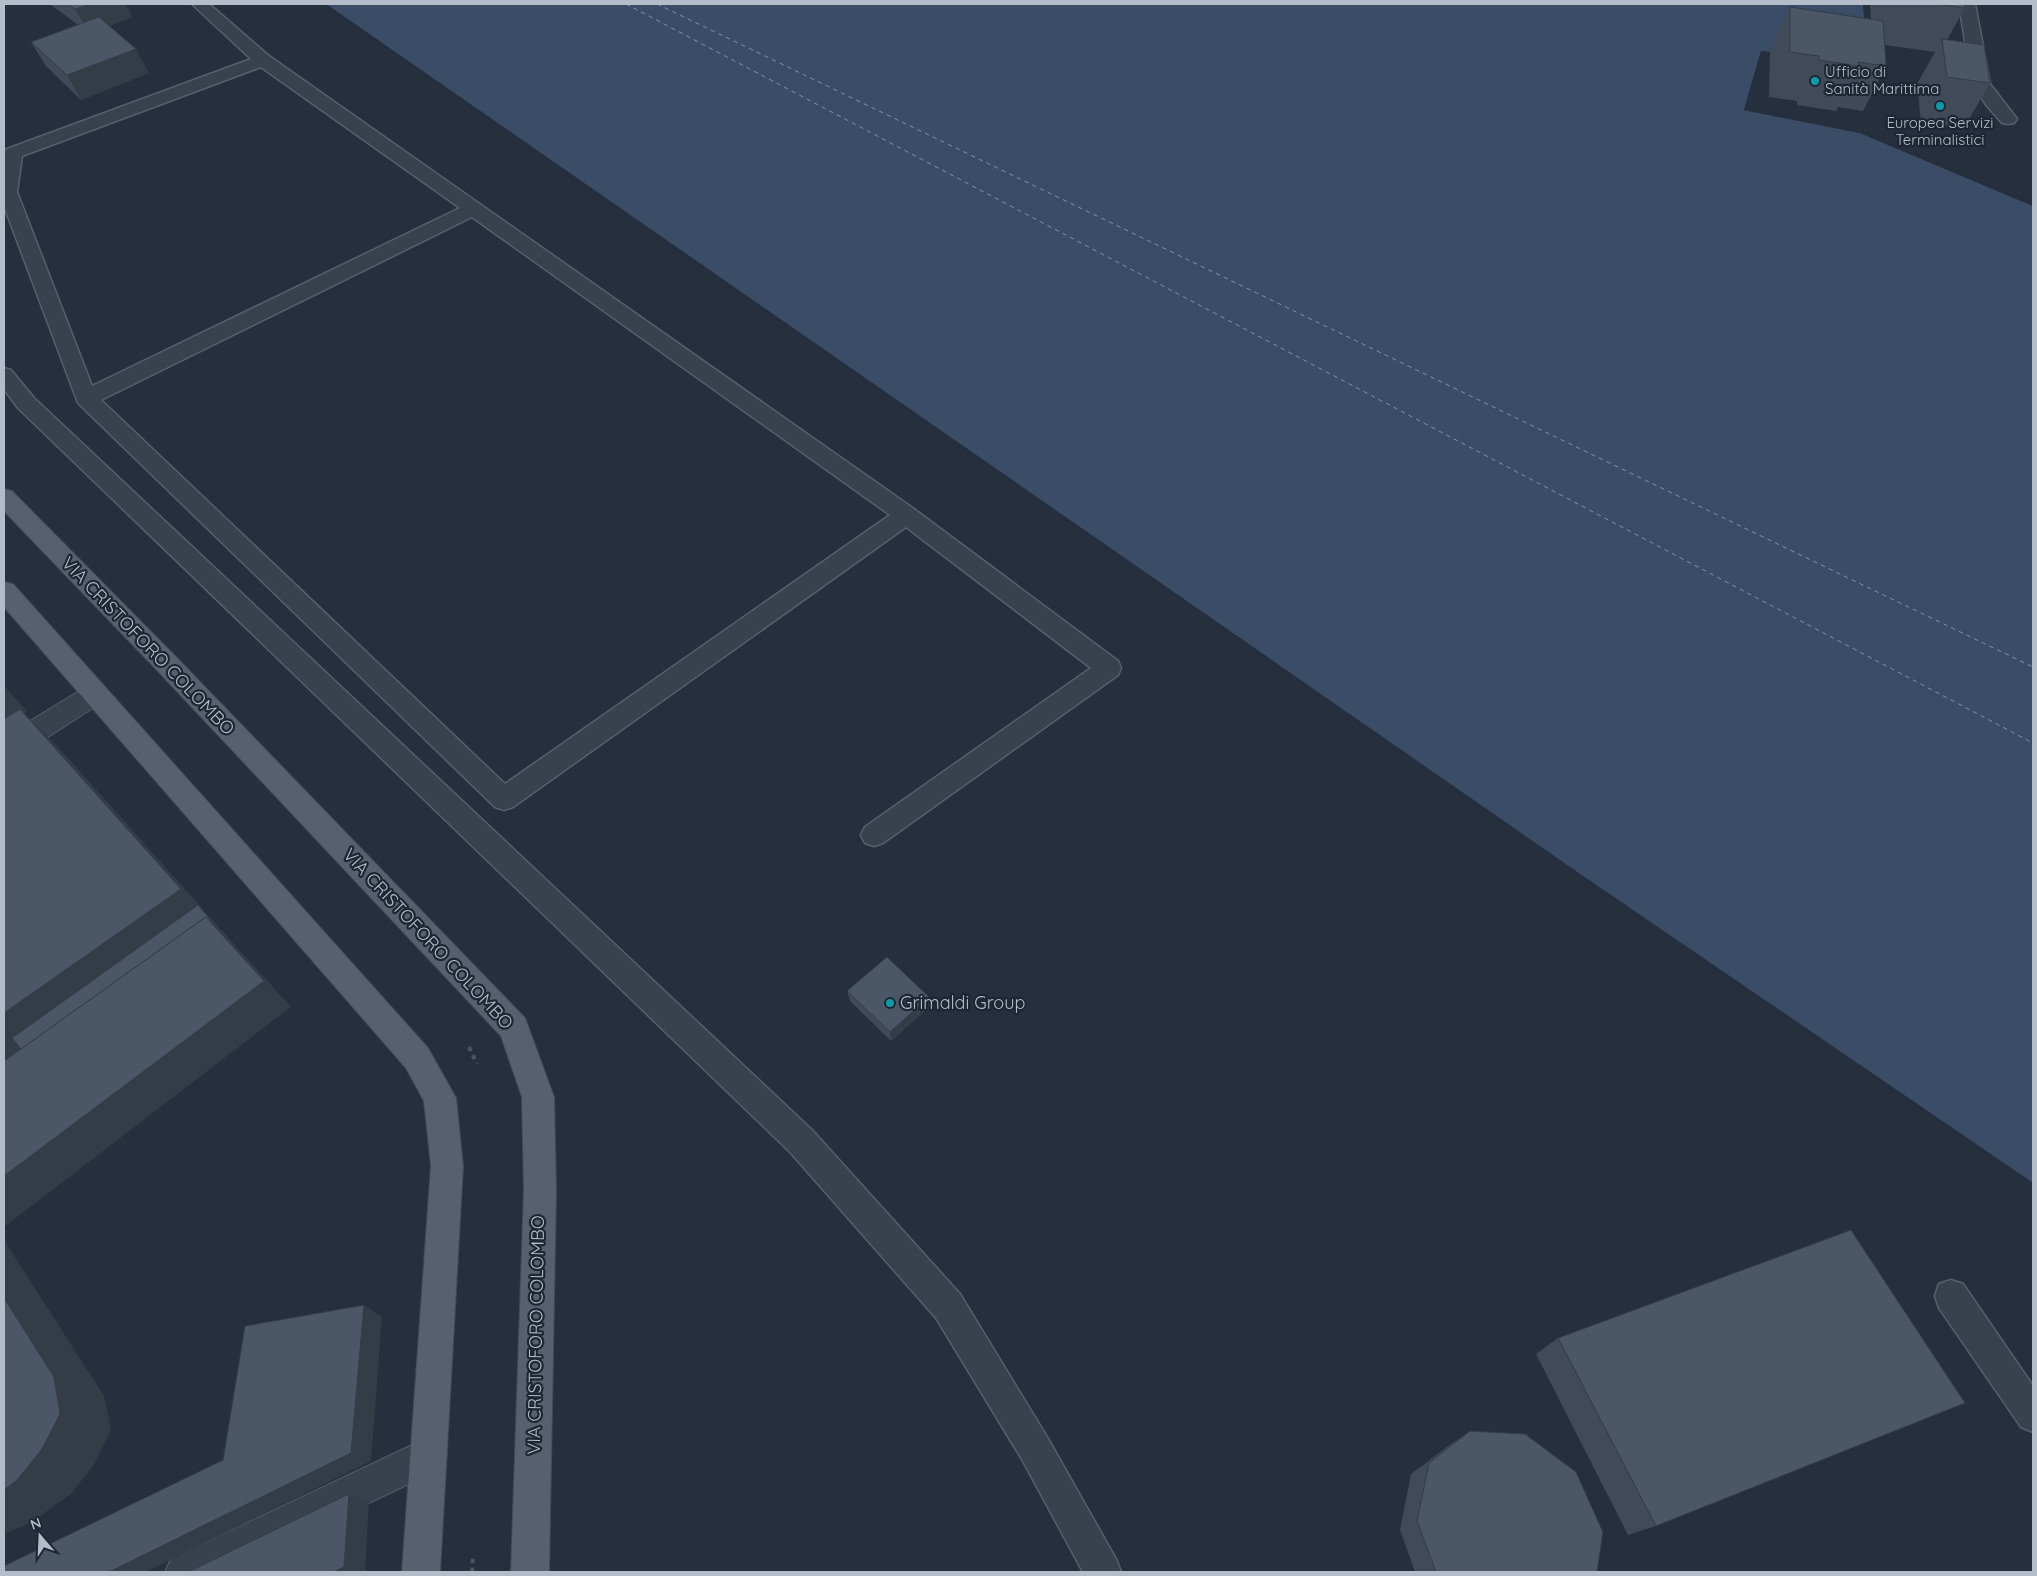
<svg xmlns="http://www.w3.org/2000/svg" width="2037" height="1576" viewBox="0 0 2037 1576" font-family="Quicksand,sans-serif">
<style>
.water{fill:#3b4c67}
.pier{fill:#252f3e}
.lines{fill:none;stroke-linecap:round;stroke-linejoin:round}
.ferry{stroke:#7d91b0;stroke-width:1;stroke-dasharray:4.5 4;stroke-linecap:butt}
.lane-casing{stroke:#575f6c;stroke-width:3}
.street-casing{stroke:#575f6c;stroke-width:2}
.primary-casing{stroke:#424a57;stroke-width:2}
.path{stroke:#45595c;stroke-width:4;stroke-dasharray:4.5 4.5;stroke-linecap:butt}
.lane{fill:#39414e;fill-rule:evenodd}
.street{fill:#39414e;fill-rule:evenodd}
.primary{fill:#57606e;fill-rule:evenodd}
.wall{fill:#404a59}
.shaded-wall{fill:#343c48}
.building{fill:#4b5667;stroke:#343c48}
.culture-dot{fill:#0f9aa8;stroke:#1e2633;stroke-width:2}
.labels{text-anchor:middle;stroke-width:4.5;stroke-linejoin:round;paint-order:stroke}
.far-poi-label{font-size:15px;fill:#b5bcc9;stroke:#1e2633;text-anchor:start}
.street-label{font-size:18px;fill:#b5bcc9;stroke:#1e2633}
.poi-label{font-size:18px;fill:#b5bcc9;stroke:#1e2633;text-anchor:start}
</style>
<rect width="100%" height="100%" fill="#252f3e"/>
<polygon class="water" points="326,4 1863,4 1868,64 1761,51 1744,110 1860,133 2033,206 2033,1183 1580,874"/>
<g class="pier">
<polygon points="323,4 326,4 359,27 1580,874 2033,1183 2033,1185 1579,876"/>
<polygon points="1863,4 1865,4 1870,64 1868,66 1763,53 1747,108 1861,131 2033,203 2033,206 1860,133 1744,110 1761,51 1868,64"/>
</g>
<g class="lines">
<g class="ferry">
<polyline points="626,4 2033,743"/>
<polyline points="657,4 2033,667"/>
</g>
<defs>
<g id="lane">
<path d="M192 4H209L269 56 914 509 1118 661 1121 668 1118 675 883 843 874 846 865 843 861 835 865 827 1091 668 906 527 513 807 504 810 495 807 78 403 4 206V153L7 149 251 59ZM261 67 460 208 92 386 17 192 22 156ZM472 217 890 515 505 784 101 400Z"/>
<polygon points="1959,4 1975,4 1990,84 2017,119 2014,123 2008,124 2002,123 1987,106 1972,84"/>
<polygon points="4,368 11,370 34,398 812,1130 960,1294 1047,1437 1116,1559 1121,1572 1083,1572 1023,1461 936,1318 790,1152 18,408 4,389"/>
<polygon points="1951,1280 1963,1284 2033,1386 2033,1432 2021,1427 1939,1308 1935,1296 1939,1284"/>
</g>
<g id="street">
<polygon points="93,685 102,688 106,695 102,702 14,759 4,762 4,737 84,688"/>
<polygon points="429,1437 442,1442 447,1455 442,1468 225,1572 165,1572 171,1559"/>
</g>
<g id="primary">
<polygon points="4,489 12,491 174,655 525,1018 554,1097 556,1190 549,1572 511,1572 524,1190 522,1097 501,1036 156,669 4,511"/>
<polygon points="4,582 13,584 428,1048 456,1098 463,1166 440,1572 402,1572 431,1166 424,1101 406,1068 4,607"/>
</g>
</defs>
<use href="#lane" class="lane-casing"/>
<use href="#street" class="street-casing"/>
<use href="#primary" class="primary-casing"/>
<g class="path">
<polyline points="469,1047 477,1064"/>
<polyline points="472,1572 473,1555"/>
</g>
<use href="#lane" class="lane"/>
<use href="#street" class="street"/>
<use href="#primary" class="primary"/>
</g>
<g class="wall">
<polygon points="50,4 125,4 132,17 109,26 149,73 81,100 46,66 31,42 78,25"/>
<polygon points="1870,4 1964,4 1965,8 1947,40 1990,83 1964,128 1921,122 1917,84 1935,52 1885,45 1886,66 1863,111 1838,107 1836,111 1797,105 1797,101 1769,97 1770,52 1790,7 1871,19"/>
<polygon points="847,991 930,1006 891,1041 850,1001"/>
<polygon points="1558,1338 1656,1526 1628,1535 1536,1354"/>
<polygon points="1470,1431 1597,1572 1415,1572 1400,1530 1411,1474 1451,1444"/>
</g>
<g class="shaded-wall">
<polygon points="90,4 125,4 132,17 89,33 75,9"/>
<polygon points="136,49 149,73 81,100 67,75"/>
<polygon points="4,686 27,711 24,713 60,749 217,925 234,944 291,1007 4,1227"/>
<polygon points="929,997 930,1006 891,1041 890,1032"/>
<polygon points="4,1240 104,1396 111,1430 95,1463 72,1493 32,1522 4,1534"/>
<polygon points="364,1305 382,1317 371,1461 146,1572 109,1572 351,1453"/>
<polygon points="349,1494 369,1501 365,1572 333,1572"/>
</g>
<g class="building">
<polygon points="68,4 90,4 75,9"/>
<polygon points="1935,4 1964,4 1965,8"/>
<polygon points="1790,7 1883,21 1886,66 1858,62 1858,66 1819,60 1819,56 1790,52"/>
<polygon points="99,17 136,49 67,75 31,42"/>
<polygon points="1942,39 1984,45 1990,83 1947,77"/>
<polygon points="20,709 181,889 4,1013 4,719"/>
<polygon points="198,905 215,925 206,917 21,1049 12,1038"/>
<polygon points="206,917 264,981 4,1176 4,1061"/>
<polygon points="887,957 929,997 890,1032 847,991"/>
<polygon points="1851,1230 1965,1403 1656,1526 1558,1338"/>
<polygon points="4,1298 54,1377 60,1414 42,1449 17,1480 4,1490"/>
<polygon points="364,1305 351,1453 109,1572 4,1572 4,1566 223,1460 245,1326"/>
<polygon points="1470,1431 1525,1434 1576,1472 1603,1532 1597,1572 1436,1572 1417,1521 1429,1463"/>
<polygon points="349,1494 344,1567 333,1572 188,1572"/>
</g>
<g class="culture-dot">
<circle cx="1815" cy="81" r="5"/>
<circle cx="1940" cy="106" r="5"/>
<circle cx="890" cy="1003" r="5"/>
</g>
<g class="labels">
<g class="far-poi-label">
<text x="1825" y="77">Ufficio di<tspan x="1825" dy="17">Sanità Marittima</tspan></text>
<text x="1940" y="128" text-anchor="middle">Europea Servizi<tspan x="1940" dy="17">Terminalistici</tspan></text>
</g>
<g class="street-label">
<text transform="translate(148 646) rotate(46)" y="6">VIA CRISTOFORO COLOMBO</text>
<text transform="translate(428 939) rotate(47)" y="6">VIA CRISTOFORO COLOMBO</text>
<text transform="translate(536 1335) rotate(-89)" y="6">VIA CRISTOFORO COLOMBO</text>
</g>
<g class="poi-label">
<text x="900" y="1009">Grimaldi Group</text>
</g>
</g>
<rect width="2037" height="1576" fill="none" stroke="#b5bcc9" stroke-width="10"/>
<g transform="translate(40 1536) rotate(341)" stroke="#1e2633" stroke-width="4" paint-order="stroke">
<path d="M0-4L9 19L0 12L-9 19Z" fill="#b5bcc9"/>
<text y="-8" font-size="14" font-weight="bold" text-anchor="middle" fill="#b5bcc9">N</text>
</g>
</svg>
